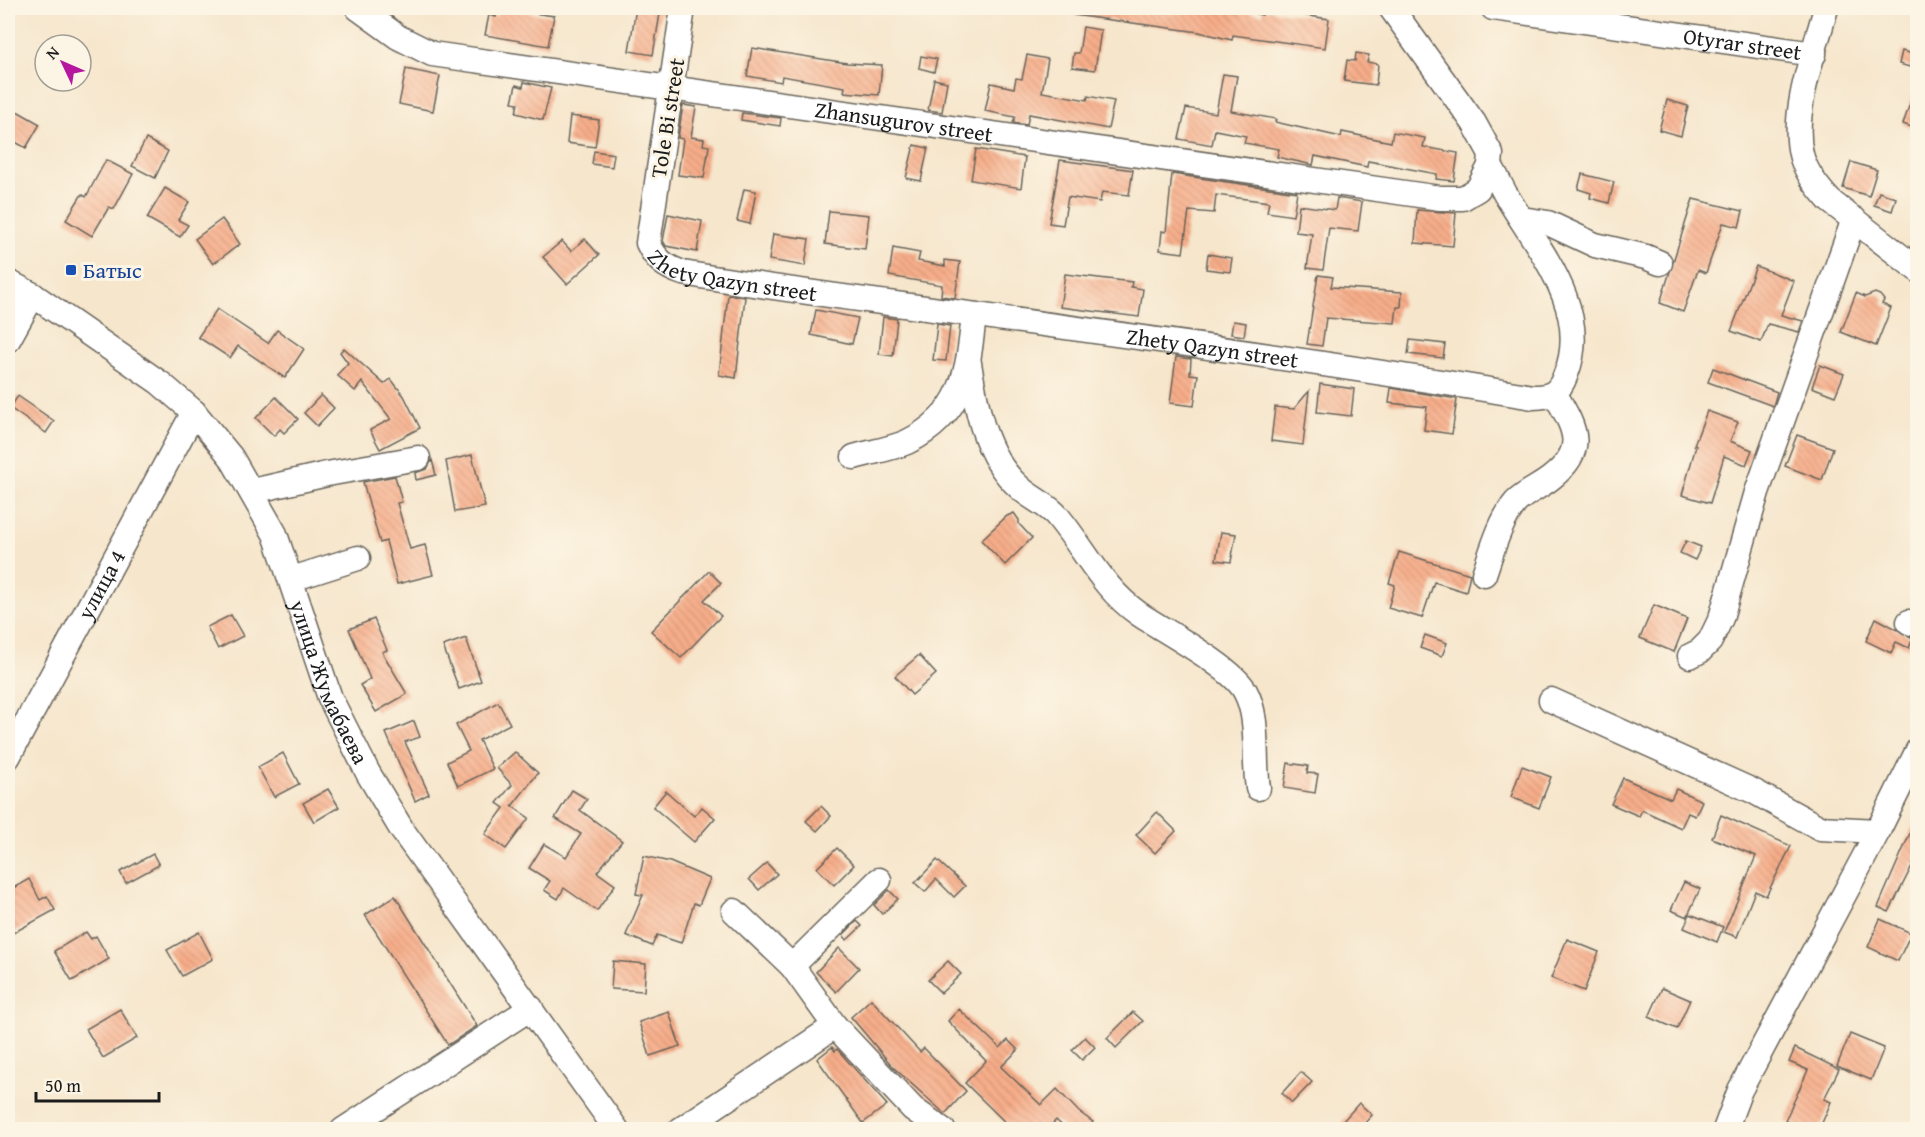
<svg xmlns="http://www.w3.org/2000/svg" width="1925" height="1137" viewBox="0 0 1925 1137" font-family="'Gentium Book Plus',serif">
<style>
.building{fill:url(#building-back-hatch)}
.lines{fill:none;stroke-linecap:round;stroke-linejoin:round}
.minor-casing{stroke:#68635a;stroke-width:27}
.minor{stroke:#fff;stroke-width:24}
.transit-dot{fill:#1a4fb4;stroke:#fcf5e5;stroke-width:2}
.labels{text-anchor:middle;stroke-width:6;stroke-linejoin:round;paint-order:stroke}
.street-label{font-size:22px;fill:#1c1c1c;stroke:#fcf5e5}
.transit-label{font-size:22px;fill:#164399;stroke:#fcf5e5;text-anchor:start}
</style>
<defs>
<pattern id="building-back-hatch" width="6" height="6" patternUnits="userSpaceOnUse" patternTransform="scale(1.5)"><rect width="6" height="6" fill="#f7ad89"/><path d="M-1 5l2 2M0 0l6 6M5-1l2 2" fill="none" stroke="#d39476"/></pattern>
</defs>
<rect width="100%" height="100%" fill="#fcf5e5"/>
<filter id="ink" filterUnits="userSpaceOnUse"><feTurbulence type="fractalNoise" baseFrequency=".0167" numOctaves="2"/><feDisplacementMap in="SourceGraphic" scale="12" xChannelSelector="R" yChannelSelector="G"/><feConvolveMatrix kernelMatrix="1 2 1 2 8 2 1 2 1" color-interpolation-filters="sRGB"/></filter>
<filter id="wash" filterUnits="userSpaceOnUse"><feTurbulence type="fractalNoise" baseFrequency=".008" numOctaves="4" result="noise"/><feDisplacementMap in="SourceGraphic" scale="24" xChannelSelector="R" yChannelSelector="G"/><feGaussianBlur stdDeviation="1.35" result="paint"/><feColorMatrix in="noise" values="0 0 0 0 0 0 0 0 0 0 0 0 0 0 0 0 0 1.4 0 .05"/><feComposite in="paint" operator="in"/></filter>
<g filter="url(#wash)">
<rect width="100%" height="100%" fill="#f6e6cc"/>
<g id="blocks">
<g class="building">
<polygon points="498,8 554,16 548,46 485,35 489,15 496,17"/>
<polygon points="636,8 661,8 653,55 629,51"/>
<polygon points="1075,8 1232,8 1262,15 1263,9 1329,19 1325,48 1233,35 1232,40 1199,32 1074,15"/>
<polygon points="1083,27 1101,30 1095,70 1072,67 1074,53 1079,53"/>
<polygon points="752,48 847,63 882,65 879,95 844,92 845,87 782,76 781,82 747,76"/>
<polygon points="1902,51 1917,55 1917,69 1899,64"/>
<polygon points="1356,53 1369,55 1367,62 1378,64 1376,85 1344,81 1347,60 1355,61"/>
<polygon points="1027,55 1048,59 1042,92 1087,100 1088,96 1114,101 1108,129 1029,114 1027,125 1013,123 1015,117 985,111 991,83 1014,88 1016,78 1022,79"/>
<polygon points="921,56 937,59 934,72 919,68"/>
<polygon points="406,69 440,76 433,111 399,104"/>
<polygon points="1223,74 1237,76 1231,111 1276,119 1275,122 1341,137 1342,132 1391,142 1393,132 1425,138 1423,147 1458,153 1454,181 1436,179 1437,174 1368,161 1367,167 1315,156 1313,165 1277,157 1279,149 1244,143 1246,136 1215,130 1212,145 1179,139 1186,108 1216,113"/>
<polygon points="934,79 947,82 942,112 928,110"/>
<polygon points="524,82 551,88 543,120 516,113 518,103 512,102 516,85 523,87"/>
<polygon points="1915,89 1917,90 1917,129 1903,124"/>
<polygon points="1667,100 1688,106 1681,136 1659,130"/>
<polygon points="683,105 696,107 691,137 704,139 703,145 709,146 704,178 678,175 683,139 678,138"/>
<polygon points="17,111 40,124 26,148 8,138 8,127"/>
<polygon points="742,113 781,118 780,126 741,120"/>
<polygon points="570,116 599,120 595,147 567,143"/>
<polygon points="146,139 168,151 155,178 132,166"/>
<polygon points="914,145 928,148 921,181 906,178"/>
<polygon points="976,149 1025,157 1021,188 971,180"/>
<polygon points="594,151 614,154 612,167 592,164"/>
<polygon points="106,160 133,174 114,209 109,207 92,236 66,220 82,194 86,197"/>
<polygon points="1060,160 1133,170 1129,195 1102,192 1100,202 1068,197 1063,225 1049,223"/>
<polygon points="1851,162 1877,170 1869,196 1843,188"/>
<polygon points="1172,174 1297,192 1293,216 1267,212 1269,202 1216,195 1214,213 1189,211 1183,253 1160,250 1162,231 1166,232"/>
<polygon points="1582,174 1614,182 1609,203 1590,198 1591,193 1578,189"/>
<polygon points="165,188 189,202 178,220 188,225 180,237 147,218"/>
<polygon points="744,189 756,191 750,224 737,221"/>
<polygon points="1879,192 1896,198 1892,211 1874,205"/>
<polygon points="1337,198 1362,202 1358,231 1329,228 1323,270 1307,268 1312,234 1296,232 1299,205 1335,210"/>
<polygon points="1693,199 1743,211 1739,227 1723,223 1706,273 1698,270 1683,312 1660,303"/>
<polygon points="1417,210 1456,213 1453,246 1415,243"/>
<polygon points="829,211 869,215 865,249 825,244"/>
<polygon points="668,214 702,221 697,252 666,246 663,241"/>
<polygon points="222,219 240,244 213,264 195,239"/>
<polygon points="773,234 809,239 805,266 769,260"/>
<polygon points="585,239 599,255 567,284 543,257 562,241 571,251"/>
<polygon points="893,248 920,253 918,261 945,266 945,260 960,262 955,298 941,296 942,285 889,276"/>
<polygon points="1208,254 1232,258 1230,272 1206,269"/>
<polygon points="1756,266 1794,281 1781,315 1803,321 1799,332 1768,324 1761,342 1731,331"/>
<polygon points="1065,274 1132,282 1131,287 1143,289 1139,317 1060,307"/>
<polygon points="1318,275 1333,277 1331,287 1402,292 1401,307 1397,307 1395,323 1326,318 1322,346 1307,344"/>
<polygon points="1856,293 1865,297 1875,293 1880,295 1884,300 1882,304 1891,308 1876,346 1841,332"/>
<polygon points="728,295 745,297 736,378 719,375"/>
<polygon points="217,309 268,343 277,330 304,349 285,378 238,346 230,358 198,337"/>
<polygon points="816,310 858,318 852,344 811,335"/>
<polygon points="883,317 897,319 893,356 879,354"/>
<polygon points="1233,321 1246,323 1244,336 1231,334"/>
<polygon points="937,324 950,326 946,361 933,360"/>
<polygon points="1410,340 1445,344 1443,358 1408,354"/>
<polygon points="344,348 384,384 391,379 404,396 420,428 380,449 370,430 391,419 362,382 355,391 337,375 348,363 340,352"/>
<polygon points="1176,357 1191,359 1190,374 1198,375 1194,406 1170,403"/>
<polygon points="1820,365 1844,374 1835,396 1812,387"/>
<polygon points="1713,368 1777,392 1773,406 1708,382"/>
<polygon points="1320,384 1354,389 1351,416 1317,412"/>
<polygon points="1391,388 1457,399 1452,434 1424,430 1427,407 1389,403"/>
<polygon points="1309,391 1303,445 1271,441 1275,407 1294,409"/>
<polygon points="321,395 334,408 317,426 304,413"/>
<polygon points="18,396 54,421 46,433 10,408"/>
<polygon points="276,397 298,419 284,433 280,429 274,436 256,418"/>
<polygon points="1707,411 1738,422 1730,441 1752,450 1746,465 1724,456 1710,503 1682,495 1696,446 1694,445"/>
<polygon points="1797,435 1833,448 1822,480 1785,466"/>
<polygon points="472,455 485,507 455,512 446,461"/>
<polygon points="432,460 436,475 416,480 415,473 427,469"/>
<polygon points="395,476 402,502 397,503 410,549 425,545 433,575 397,584 386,541 380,543 363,482"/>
<polygon points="1014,513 1019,520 1019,524 1032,538 1005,565 981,540 1007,516"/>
<polygon points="1221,532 1236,534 1231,562 1216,560"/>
<polygon points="1686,541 1701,547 1695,560 1680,553"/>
<polygon points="1399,552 1470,574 1466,592 1434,582 1422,618 1388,608 1395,585 1389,583"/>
<polygon points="709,571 721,583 704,600 721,616 681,658 651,631"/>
<polygon points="1654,605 1687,619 1674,652 1640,638"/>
<polygon points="231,615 243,636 218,649 207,627"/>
<polygon points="1876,618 1913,638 1909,648 1896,642 1891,653 1866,641"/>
<polygon points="374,619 387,650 382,652 407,694 376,712 360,685 370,679 349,629"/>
<polygon points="1425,635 1447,643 1442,656 1420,648"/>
<polygon points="466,638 481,681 459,689 443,646"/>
<polygon points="919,655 936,674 912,695 895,676"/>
<polygon points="498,702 510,724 479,740 493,769 458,786 447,762 469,751 456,725"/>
<polygon points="414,721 420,737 405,742 429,794 415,801 386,733"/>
<polygon points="515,752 538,773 512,806 529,818 506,849 485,834 504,808 497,803 512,785 497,768"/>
<polygon points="283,753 299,784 274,797 258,767"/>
<polygon points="1288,763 1308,766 1307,773 1318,774 1315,793 1284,788"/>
<polygon points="1522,766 1551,777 1539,808 1511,797"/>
<polygon points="1623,778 1671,799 1676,789 1702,801 1695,816 1688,813 1681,828 1642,810 1639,816 1611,804"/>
<polygon points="328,789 339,807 314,822 303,803"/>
<polygon points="572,790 587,799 580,810 622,841 597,872 615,885 597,911 564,888 558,899 544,890 550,881 529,868 544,844 566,857 581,834 555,818"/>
<polygon points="666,791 694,816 702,807 715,818 694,842 653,807"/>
<polygon points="821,806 831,816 817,831 806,821"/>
<polygon points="1157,812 1176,831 1155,853 1136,835"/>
<polygon points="1721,815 1791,846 1766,896 1755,891 1737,937 1724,932 1756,856 1712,838"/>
<polygon points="1917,817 1917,863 1914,862 1889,912 1878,907"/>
<polygon points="837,848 854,865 834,885 817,868"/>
<polygon points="153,854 159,865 126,883 120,872"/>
<polygon points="644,856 670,862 710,879 699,905 694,903 681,943 657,935 652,946 626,935 643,895 636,894"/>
<polygon points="937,860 965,886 954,897 936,879 925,892 915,883"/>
<polygon points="767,863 777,874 759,890 749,879"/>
<polygon points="29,879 40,900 47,896 55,910 13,933 8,923 8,891"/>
<polygon points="1684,882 1700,889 1687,917 1671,910"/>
<polygon points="889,890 898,899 882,914 874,905"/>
<polygon points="395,896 477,1026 448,1045 365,915"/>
<polygon points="1690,914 1723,927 1717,942 1684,928"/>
<polygon points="1880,919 1911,933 1898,961 1868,947"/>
<polygon points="857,921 862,926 847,940 843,935"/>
<polygon points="86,932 91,939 96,936 109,959 72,981 54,951"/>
<polygon points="199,932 213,959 182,976 167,950"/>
<polygon points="1567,939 1599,952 1584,991 1551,978"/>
<polygon points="839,948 859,968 836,992 816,972"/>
<polygon points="613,961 646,964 644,991 611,989"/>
<polygon points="948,961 961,974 941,993 928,980"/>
<polygon points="1662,988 1690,1000 1677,1029 1649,1017"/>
<polygon points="871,999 920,1052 924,1048 966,1091 945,1114 894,1068 851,1017"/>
<polygon points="120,1009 137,1038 103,1058 86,1029"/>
<polygon points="959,1009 1000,1048 1008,1040 1018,1050 1001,1067 1041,1105 1057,1089 1079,1112 1093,1122 1087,1130 1067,1130 1056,1120 1047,1130 1013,1130 965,1083 986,1061 948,1021"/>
<polygon points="669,1012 680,1046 650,1056 639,1022"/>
<polygon points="1133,1012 1143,1021 1116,1048 1107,1038"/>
<polygon points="1850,1034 1884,1048 1871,1080 1837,1066"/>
<polygon points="1085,1037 1095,1047 1082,1060 1072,1050"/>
<polygon points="832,1047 835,1051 837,1049 887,1105 863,1123 817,1059"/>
<polygon points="1795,1048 1839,1069 1824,1099 1831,1102 1819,1130 1805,1130 1785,1121 1808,1070 1789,1062"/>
<polygon points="1301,1072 1312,1082 1292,1103 1282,1093"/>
<polygon points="1359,1103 1372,1115 1359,1130 1335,1130"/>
</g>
</g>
</g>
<g filter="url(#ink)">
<use href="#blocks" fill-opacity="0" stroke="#68635a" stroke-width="1.5"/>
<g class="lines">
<defs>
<g id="minor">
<path id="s1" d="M358 8 398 37 432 54 1440 198H1463L1478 189 1490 166 1491 154 1474 123 1391 8"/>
<path id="s2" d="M683 8 648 243C656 260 665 267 683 273 788 291 893 303 998 318 1176 342 1355 367 1533 397 1552 397 1559 393 1566 374 1592 309 1537 248 1506 195 1500 185 1497 176 1490 166"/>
<path id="s3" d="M1493 8 1814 54"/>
<path d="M1826 8C1815 50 1791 111 1801 154 1805 172 1818 188 1830 201L1918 270"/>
<polyline points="1522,219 1548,223 1595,245 1646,257 1660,263"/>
<path id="s4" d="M8 282 33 295 160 383 194 412 231 457 275 534 330 698 368 773 402 830 617 1130"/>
<polyline points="8,340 33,295"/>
<path d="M969 363C976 406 984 456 1019 487 1030 498 1049 505 1058 517 1086 551 1102 588 1139 614 1164 631 1232 667 1245 691 1260 718 1253 757 1258 788"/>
<path d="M854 457C871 452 891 449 907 442 964 414 968 371 974 315"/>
<polyline points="253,491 327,474 418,458"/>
<path d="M1484 574C1492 551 1500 521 1516 502 1526 492 1540 487 1551 478 1588 449 1575 429 1555 394"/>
<polyline points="292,579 358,558"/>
<polyline points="1909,622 1918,625"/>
<polyline points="1690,656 1700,651 1710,641 1721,618 1757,492 1854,219"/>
<polyline points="1551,700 1753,791 1820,828 1878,831"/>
<path id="s5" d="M8 757 194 412"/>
<polyline points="734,911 792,966 835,1026 913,1109 943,1130"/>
<polyline points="792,966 879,880"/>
<polyline points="343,1130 531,1008"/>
<polyline points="680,1130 835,1026"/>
<polyline points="1725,1130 1740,1090 1878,831 1918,750"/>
</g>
</defs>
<use href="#minor" class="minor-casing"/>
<use href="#minor" class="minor"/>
</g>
</g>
<rect class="transit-dot" x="65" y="264" width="12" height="12" rx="3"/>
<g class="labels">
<g class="street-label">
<text dy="8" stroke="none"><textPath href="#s3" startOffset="252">Otyrar street</textPath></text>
<text transform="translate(667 118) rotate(-81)" y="8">Tole Bi street</text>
<text dy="8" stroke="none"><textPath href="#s1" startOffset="564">Zhansugurov street</textPath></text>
<text dy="8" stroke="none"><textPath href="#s2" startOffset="334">Zhety Qazyn street</textPath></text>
<text dy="8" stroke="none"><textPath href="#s2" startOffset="820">Zhety Qazyn street</textPath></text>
<text dy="8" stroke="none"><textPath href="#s5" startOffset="196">улица 4</textPath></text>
<text dy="8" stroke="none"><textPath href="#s4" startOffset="532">улица Жумабаева</textPath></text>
</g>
<g class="transit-label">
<text x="83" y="278">Батыс</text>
</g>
</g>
<rect width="1925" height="1137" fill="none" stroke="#fcf5e5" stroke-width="30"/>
<g transform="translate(63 63) rotate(314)"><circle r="28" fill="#fcf5e5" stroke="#a29e95" stroke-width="1.5"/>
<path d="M0-4.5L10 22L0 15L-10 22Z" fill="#b5179e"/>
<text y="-9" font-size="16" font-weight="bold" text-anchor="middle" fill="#1c1c1c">N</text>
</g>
<path d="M36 1092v9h123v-9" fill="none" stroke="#1c1c1c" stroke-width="3"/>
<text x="45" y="1092" font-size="18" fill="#1c1c1c" stroke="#fcf5e5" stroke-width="4.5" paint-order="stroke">50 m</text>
</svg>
